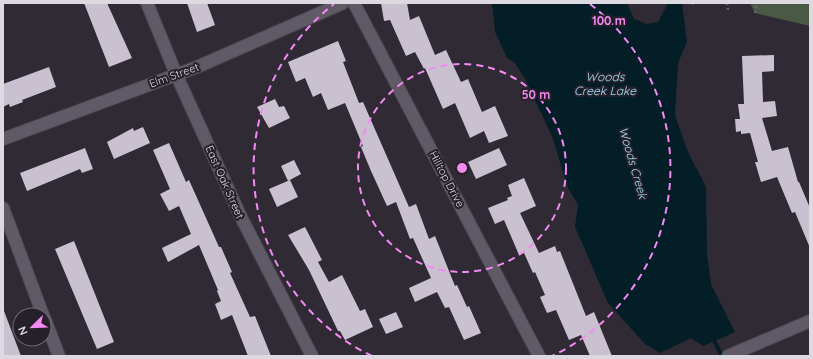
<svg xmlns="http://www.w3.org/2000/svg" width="813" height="359" viewBox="0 0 813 359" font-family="Quicksand,sans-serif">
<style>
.green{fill:#495944}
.water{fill:#031e26}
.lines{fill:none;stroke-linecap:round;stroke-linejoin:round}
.stream{stroke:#031e26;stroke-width:4}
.building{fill:#c9c1cf}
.minor-casing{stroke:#4b4650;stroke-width:14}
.path{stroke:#6b656f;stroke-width:2.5;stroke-dasharray:2 3;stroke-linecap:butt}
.minor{stroke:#605966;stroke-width:12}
.ring{fill:none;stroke:#f38af2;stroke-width:2;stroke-dasharray:7 5}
.labels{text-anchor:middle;stroke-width:4;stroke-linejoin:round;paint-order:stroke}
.street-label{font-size:11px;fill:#ddd9e0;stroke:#26202b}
.water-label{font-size:12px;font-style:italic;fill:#9be0f7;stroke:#26202b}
.centre{fill:#f38af2;stroke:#26202b;stroke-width:2}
.ring-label{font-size:12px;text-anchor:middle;font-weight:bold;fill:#f38af2;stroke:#26202b;stroke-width:4;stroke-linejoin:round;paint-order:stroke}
</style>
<rect width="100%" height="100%" fill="#302a35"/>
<polygon class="green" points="750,3 810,3 810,26 755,13"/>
<polygon class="water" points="492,3 627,3 634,19 647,24 658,22 668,3 682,3 687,42 678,63 675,115 687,150 706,187 707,254 711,284 735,332 703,346 691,338 660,353 645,344 608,303 575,227 578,205 568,188 552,136 524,77 515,63 507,58 495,32"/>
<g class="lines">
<polyline class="stream" points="712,337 722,356"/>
</g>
<g class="building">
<polygon points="84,3 107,3 132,58 109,67"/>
<polygon points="187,3 207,3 215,25 197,32"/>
<polygon points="381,3 407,3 410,20 419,16 435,55 446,50 461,82 468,79 482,112 495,106 508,136 489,143 484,131 470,138 455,103 443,109 425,68 424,69 415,52 406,56 390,20 384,21"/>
<polygon points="338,41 346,61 343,62 359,103 363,102 409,207 416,204 429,239 435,236 455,286 457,285 467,307 469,306 481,333 464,340 449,307 445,308 437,292 415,302 409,288 431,278 413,238 410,239 396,202 387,206 371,171 361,147 363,146 345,103 328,110 321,93 313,97 305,78 296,82 288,62"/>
<polygon points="774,55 774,71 762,72 763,102 775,101 777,116 762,118 772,151 788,147 798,182 799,182 810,208 810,248 795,212 792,213 777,177 761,182 755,162 758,162 750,133 741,134 741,131 736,132 735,119 740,119 738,104 744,104 742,56"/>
<polygon points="49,67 56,87 22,100 23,102 10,107 9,104 3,107 3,84"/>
<polygon points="275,99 279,107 284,106 290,118 269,128 257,107"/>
<polygon points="143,127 150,143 114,159 107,142 133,128 134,131"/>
<polygon points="169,143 186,182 189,180 219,247 221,247 232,272 230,273 250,317 255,316 271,356 248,356 232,315 221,320 215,304 221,301 217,291 218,290 199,245 168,262 162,248 191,234 179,206 169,211 160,194 170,189 153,150"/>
<polygon points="85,148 93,169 82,173 80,169 27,191 20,173"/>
<polygon points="499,148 507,165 476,179 468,162"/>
<polygon points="294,160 301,174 288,181 281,166"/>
<polygon points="524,178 536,206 520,213 539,253 555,246 557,252 560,251 586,316 594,312 612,356 590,356 581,335 569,340 556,310 547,313 540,297 545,295 535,272 533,273 524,253 519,255 504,220 495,224 488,208 508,200 507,198 512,196 508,185"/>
<polygon points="290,180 298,197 277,207 269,189"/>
<polygon points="305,227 322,260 318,262 329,282 342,275 360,311 365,309 373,327 345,340 340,331 338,331 309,270 288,235"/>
<polygon points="74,241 114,342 97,349 55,249"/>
<polygon points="3,311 4,311 21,356 3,356"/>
<polygon points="396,312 403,327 386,334 379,319"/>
</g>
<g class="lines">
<defs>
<g id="minor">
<polyline points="147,3 176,74 240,215 312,356"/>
<polyline points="354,3 539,356"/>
<polyline points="3,139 197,67 343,3"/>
<polyline points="3,208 43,315"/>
<polyline points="44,317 59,356"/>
<polyline points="728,356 810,321"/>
</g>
</defs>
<use href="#minor" class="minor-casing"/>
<g class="path">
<polyline points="692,3 696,5"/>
<polyline points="727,3 728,10"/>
<polyline points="755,13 757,3"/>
</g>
<use href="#minor" class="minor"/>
</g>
<g class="ring">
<circle cx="462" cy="168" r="104"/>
<path d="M372 356A208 208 0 0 1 334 4M590 4A208 208 0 0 1 552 356"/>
</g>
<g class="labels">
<g class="street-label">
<text transform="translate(174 75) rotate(-20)" y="4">Elm Street</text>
<text transform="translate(447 179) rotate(62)" y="4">Hilltop Drive</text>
<text transform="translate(225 182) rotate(66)" y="4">East Oak Street</text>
</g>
<g class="water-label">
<text x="605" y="81">Woods<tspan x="605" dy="14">Creek Lake</tspan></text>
<text transform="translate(633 163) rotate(74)" y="4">Woods Creek</text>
</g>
</g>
<circle cx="462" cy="168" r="6" class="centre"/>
<g class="ring-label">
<text x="609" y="25">100 m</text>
<text x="536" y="99">50 m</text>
</g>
<rect width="813" height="359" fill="none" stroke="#ddd9e0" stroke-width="8"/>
<g transform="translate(32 327) rotate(247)"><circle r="19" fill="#26202b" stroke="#6f6a73"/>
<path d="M0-3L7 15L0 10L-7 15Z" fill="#f38af2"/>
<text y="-6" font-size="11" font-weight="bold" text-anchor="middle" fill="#ddd9e0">N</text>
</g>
</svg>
